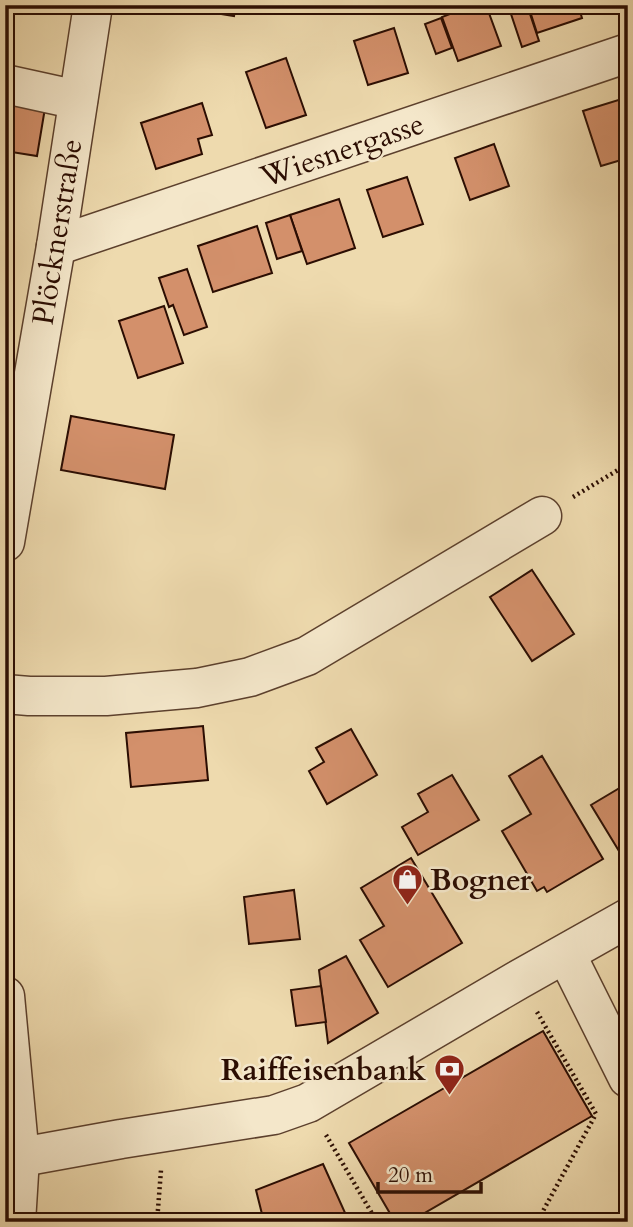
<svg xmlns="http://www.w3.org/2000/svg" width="633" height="1227" viewBox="0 0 633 1227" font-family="Cardo,serif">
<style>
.building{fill:#d3906b;stroke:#2b0d02;stroke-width:2}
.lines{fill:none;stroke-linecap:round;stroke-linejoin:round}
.minor-casing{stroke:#5c402d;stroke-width:41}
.path{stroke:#2b0d02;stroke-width:4.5;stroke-dasharray:2 3.5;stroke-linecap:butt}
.minor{stroke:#f4e7ca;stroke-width:38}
.labels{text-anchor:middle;stroke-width:5;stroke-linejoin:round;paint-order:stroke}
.street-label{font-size:30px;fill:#2b0d02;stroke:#f4e7ca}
.poi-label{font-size:30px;font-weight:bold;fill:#2b0d02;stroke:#f4e7ca;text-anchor:start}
</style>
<rect width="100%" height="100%" fill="#eedaae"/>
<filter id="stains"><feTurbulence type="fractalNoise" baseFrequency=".00286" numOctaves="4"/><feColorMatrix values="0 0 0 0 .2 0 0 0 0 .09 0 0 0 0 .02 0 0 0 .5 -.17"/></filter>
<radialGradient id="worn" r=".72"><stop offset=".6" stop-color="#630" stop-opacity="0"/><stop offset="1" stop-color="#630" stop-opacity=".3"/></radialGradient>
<g class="building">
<polygon points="166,5 236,5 234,16"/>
<polygon points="473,5 486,5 501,46 458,61 442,17"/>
<polygon points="515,5 527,5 539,41 522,47 509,8"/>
<polygon points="528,5 578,5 582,18 537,33"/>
<polygon points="441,18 452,48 436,54 425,24"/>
<polygon points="394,28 408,73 368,85 354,41"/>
<polygon points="286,58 306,115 266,128 246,72"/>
<polygon points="628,97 628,158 601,166 583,111"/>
<polygon points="11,103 45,108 37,156 5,151 5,138"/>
<polygon points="202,103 212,135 198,139 202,154 156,169 141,123"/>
<polygon points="494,144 509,186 470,200 455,158"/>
<polygon points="407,177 423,224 383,237 367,190"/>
<polygon points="339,199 355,248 307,264 290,215"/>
<polygon points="290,215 302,251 277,259 266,223"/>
<polygon points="257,226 272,273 213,292 198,246"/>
<polygon points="187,269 207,327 184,335 173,305 169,307 159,278"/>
<polygon points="164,306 183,363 138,378 119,321"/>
<polygon points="71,416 174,435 165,489 61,470"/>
<polygon points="532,570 574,634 532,661 490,597"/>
<polygon points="203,726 208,780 131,787 126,733"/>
<polygon points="351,729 377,775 327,804 309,771 324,762 316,748"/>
<polygon points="542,756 603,859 547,892 544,887 537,891 502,831 531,814 509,776"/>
<polygon points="452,775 479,820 418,855 402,827 428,812 418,794"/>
<polygon points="628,783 628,853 622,856 591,805"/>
<polygon points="411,858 462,943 388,987 360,940 384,926 361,888"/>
<polygon points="294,890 300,939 249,944 244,897"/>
<polygon points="346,956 378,1013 328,1043 319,970"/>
<polygon points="321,986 326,1022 296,1026 291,990"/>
<polygon points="543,1031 592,1116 409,1222 395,1222 349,1143"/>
<polygon points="323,1164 346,1215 330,1222 264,1222 256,1190"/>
</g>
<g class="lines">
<defs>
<g id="minor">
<polyline points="5,84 78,100"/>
<polyline points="56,246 628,53"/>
<polyline points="5,542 56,246 93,5"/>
<polyline points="5,694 29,696 106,696 197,688 250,677 307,656 542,516"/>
<polyline points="566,954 628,1078"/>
<polyline points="5,996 20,1158 16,1222"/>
<polyline points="5,1160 121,1139 274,1115 308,1103 518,980 628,918"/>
</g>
</defs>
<use href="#minor" class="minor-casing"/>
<g class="path">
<polyline points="573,497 628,464"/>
<polyline points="537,1012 596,1114 537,1222"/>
<polyline points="326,1135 377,1222"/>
<polyline points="157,1222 161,1170"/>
</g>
<use href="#minor" class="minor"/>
</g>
<defs>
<symbol id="shop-pin" viewBox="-11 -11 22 30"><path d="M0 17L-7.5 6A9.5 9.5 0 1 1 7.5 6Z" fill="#8f2418" stroke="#f4e7ca"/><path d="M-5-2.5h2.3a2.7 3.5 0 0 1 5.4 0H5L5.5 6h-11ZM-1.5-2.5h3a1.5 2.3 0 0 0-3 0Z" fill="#fff"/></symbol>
<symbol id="bank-pin" viewBox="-11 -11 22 30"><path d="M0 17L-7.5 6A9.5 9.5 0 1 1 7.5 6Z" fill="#8f2418" stroke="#f4e7ca"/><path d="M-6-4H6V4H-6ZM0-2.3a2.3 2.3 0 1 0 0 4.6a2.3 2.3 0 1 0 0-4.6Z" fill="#fff"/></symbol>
</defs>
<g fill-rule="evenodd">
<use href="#shop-pin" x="390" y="862" width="35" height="47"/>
<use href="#bank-pin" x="432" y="1052" width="35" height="47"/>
</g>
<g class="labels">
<g class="street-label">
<text transform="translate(342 150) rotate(-19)" y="10">Wiesnergasse</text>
<text transform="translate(57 232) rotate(-81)" y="10">Plöcknerstraße</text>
</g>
<g class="poi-label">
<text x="430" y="890">Bogner</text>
<text x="426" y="1080" text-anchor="end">Raiffeisenbank</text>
</g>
</g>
<rect width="633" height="1227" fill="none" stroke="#eedaae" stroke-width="28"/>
<rect x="7" y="7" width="619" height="1213" fill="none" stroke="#2b0d02" stroke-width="3.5"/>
<rect x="14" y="14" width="605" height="1199" fill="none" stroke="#2b0d02" stroke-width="2"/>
<path d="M378 1182v10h103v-10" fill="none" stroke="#2b0d02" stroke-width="3.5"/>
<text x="388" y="1182" font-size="21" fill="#2b0d02" stroke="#f4e7ca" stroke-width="5" paint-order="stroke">20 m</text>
<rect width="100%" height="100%" filter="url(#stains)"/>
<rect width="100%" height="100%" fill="url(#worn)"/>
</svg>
